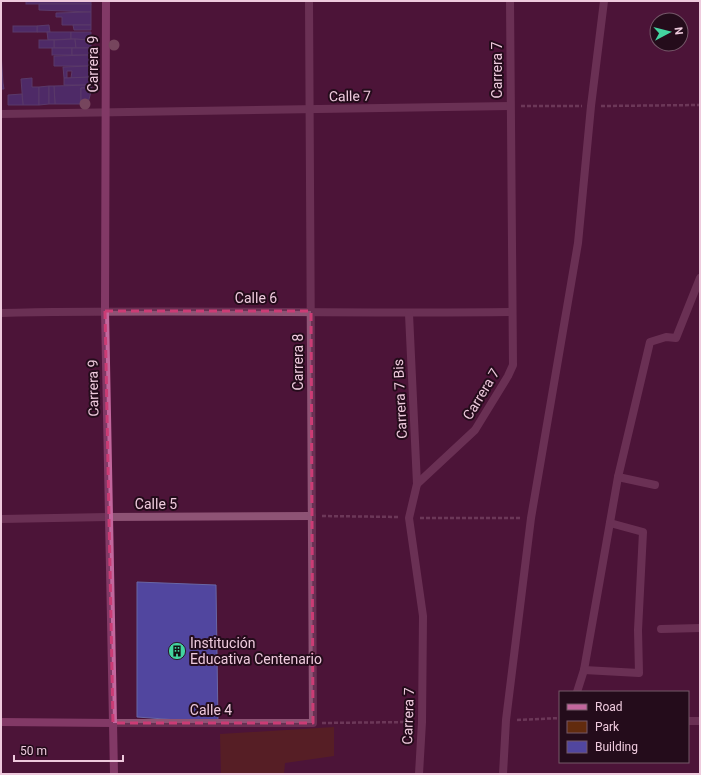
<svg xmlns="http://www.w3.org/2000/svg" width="701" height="775" viewBox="0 0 701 775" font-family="Roboto,sans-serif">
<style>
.green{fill:#622b0e}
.building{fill:#51469f;stroke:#6966a4}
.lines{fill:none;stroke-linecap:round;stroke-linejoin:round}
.path{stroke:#92637f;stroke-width:2.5;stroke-dasharray:4 2;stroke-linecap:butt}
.lane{stroke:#8e5375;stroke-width:8}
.street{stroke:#8e5375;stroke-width:8}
.secondary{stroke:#c3669d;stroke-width:8}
.tree{fill:#a88089}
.marked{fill:none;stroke:#cb3c75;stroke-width:3;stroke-dasharray:8 5;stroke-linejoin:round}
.labels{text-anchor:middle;stroke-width:4;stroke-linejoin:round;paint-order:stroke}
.street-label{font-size:14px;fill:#eecadd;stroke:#240c1b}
.poi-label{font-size:14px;fill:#eecadd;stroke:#240c1b;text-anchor:start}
</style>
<rect width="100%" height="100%" fill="#4c1438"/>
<polygon class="green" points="334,727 334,756 285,763 284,774 221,774 220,734"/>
<g class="building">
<rect x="26" y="1" width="65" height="3"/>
<polygon points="39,4 91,4 91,12 39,10"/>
<polygon points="91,12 91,25 62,25 62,17 56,17 56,13"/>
<polygon points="49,25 50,32 37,32 37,26"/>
<polygon points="73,25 91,25 91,30 74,30"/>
<rect x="13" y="26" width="24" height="6"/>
<polygon points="47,32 71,32 71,39 48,40"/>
<polygon points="71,32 91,32 91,40 71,39"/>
<polygon points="75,39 76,48 54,48 54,40"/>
<polygon points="75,39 91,40 91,48 76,48"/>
<rect x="39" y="40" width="15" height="8"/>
<rect x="52" y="48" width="20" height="7"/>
<rect x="72" y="48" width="19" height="7"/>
<polygon points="1,53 3,83 4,89 1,89"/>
<polygon points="91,55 91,66 54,66 54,56"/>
<polygon points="91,66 92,77 71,78 72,71 67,71 67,78 64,78 63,67"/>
<polygon points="92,77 91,85 64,85 64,78"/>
<polygon points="32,78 32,87 39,87 39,105 23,105 21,79"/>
<polygon points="91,85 92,88 81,88 81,104 55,104 54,86"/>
<polygon points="49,86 49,104 39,105 39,87"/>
<polygon points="49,86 54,86 55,104 49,104"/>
<polygon points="81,88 92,88 88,103 81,104"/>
<polygon points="22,94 23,105 8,105 8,95"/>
<polygon points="137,582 216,585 218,723 137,717"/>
</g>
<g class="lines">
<g class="path">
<polyline points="521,106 582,106"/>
<polyline points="601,106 700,105"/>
<polyline points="322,516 399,517"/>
<polyline points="420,518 521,518"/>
<polyline points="517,720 560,718"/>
<polyline points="322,723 411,722"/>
</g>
<polyline class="lane" points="661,629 700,628"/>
<g class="street">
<polyline points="1,114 510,106"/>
<path d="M1 313C171 309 341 314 511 312"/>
<polyline points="409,314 417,484"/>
<polyline points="618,477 655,485"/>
<polyline points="1,519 108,517 312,516"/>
<polyline points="584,670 639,673 638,630 643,532 610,523"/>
<polyline points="577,692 584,670 618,477 650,342 666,337 676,338 700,278"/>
<polyline points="688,721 700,721"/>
<polyline points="113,723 313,723 309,1"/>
<polyline points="419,774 422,722 423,616 409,518 417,484 475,430 508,376 513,365 510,1"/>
<polyline points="503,774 506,720 531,518 578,243 591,106 604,1"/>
</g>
<g class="secondary">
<polyline points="106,1 105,311 114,774"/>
<polyline points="1,722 113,723"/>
</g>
</g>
<g class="tree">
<circle cx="114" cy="45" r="5.5"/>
<circle cx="85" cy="104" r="5.5"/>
</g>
<path d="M0 0H701V775H0ZM105 311H311L313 723H113Z" fill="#4c1438" fill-opacity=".55" fill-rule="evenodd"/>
<path class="marked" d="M105 311H311L313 723H113Z"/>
<defs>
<symbol id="building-disc" viewBox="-11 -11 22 22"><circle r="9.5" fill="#43d4a0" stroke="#240c1b"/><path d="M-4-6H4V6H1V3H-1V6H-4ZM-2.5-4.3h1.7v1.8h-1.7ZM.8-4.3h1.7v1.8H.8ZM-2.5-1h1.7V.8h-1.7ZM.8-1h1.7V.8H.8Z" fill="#111"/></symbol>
</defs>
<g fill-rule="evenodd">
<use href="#building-disc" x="167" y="641" width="20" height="20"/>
</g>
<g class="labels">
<g class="street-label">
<text transform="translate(93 64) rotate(-90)" y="5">Carrera 9</text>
<text transform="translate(497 70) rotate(-90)" y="5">Carrera 7</text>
<text transform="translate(350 96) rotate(-1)" y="5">Calle 7</text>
<text x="256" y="303">Calle 6</text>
<text transform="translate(298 362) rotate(-90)" y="5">Carrera 8</text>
<text transform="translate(93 388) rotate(-91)" y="5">Carrera 9</text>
<text transform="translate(481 394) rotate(-59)" y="5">Carrera 7</text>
<text transform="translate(400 399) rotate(-93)" y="5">Carrera 7 Bis</text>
<text x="156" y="509">Calle 5</text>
<text x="211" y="715">Calle 4</text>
<text transform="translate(408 716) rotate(-88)" y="5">Carrera 7</text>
</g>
<g class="poi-label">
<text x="190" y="648">Institución<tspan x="190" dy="16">Educativa Centenario</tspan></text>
</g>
</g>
<rect width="701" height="775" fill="none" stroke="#eecadd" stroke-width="4"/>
<rect x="559" y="691" width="130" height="72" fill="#240c1b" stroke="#755869"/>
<rect x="567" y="704" width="20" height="6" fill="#c3669d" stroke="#755869"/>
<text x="595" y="711" font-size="12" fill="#eecadd">Road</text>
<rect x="567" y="721" width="20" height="12" fill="#622b0e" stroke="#755869"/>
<text x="595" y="731" font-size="12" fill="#eecadd">Park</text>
<rect x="567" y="741" width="20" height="12" fill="#51469f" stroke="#755869"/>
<text x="595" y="751" font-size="12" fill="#eecadd">Building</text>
<g transform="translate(669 32) rotate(83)"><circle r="19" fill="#240c1b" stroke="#755869"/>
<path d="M0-3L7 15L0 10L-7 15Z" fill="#43d4a0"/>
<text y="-6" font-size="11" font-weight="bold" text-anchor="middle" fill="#eecadd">N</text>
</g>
<path d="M14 755v6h109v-6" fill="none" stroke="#eecadd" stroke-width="2"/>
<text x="20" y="755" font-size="12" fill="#eecadd" stroke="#240c1b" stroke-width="3" paint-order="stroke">50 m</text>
</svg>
